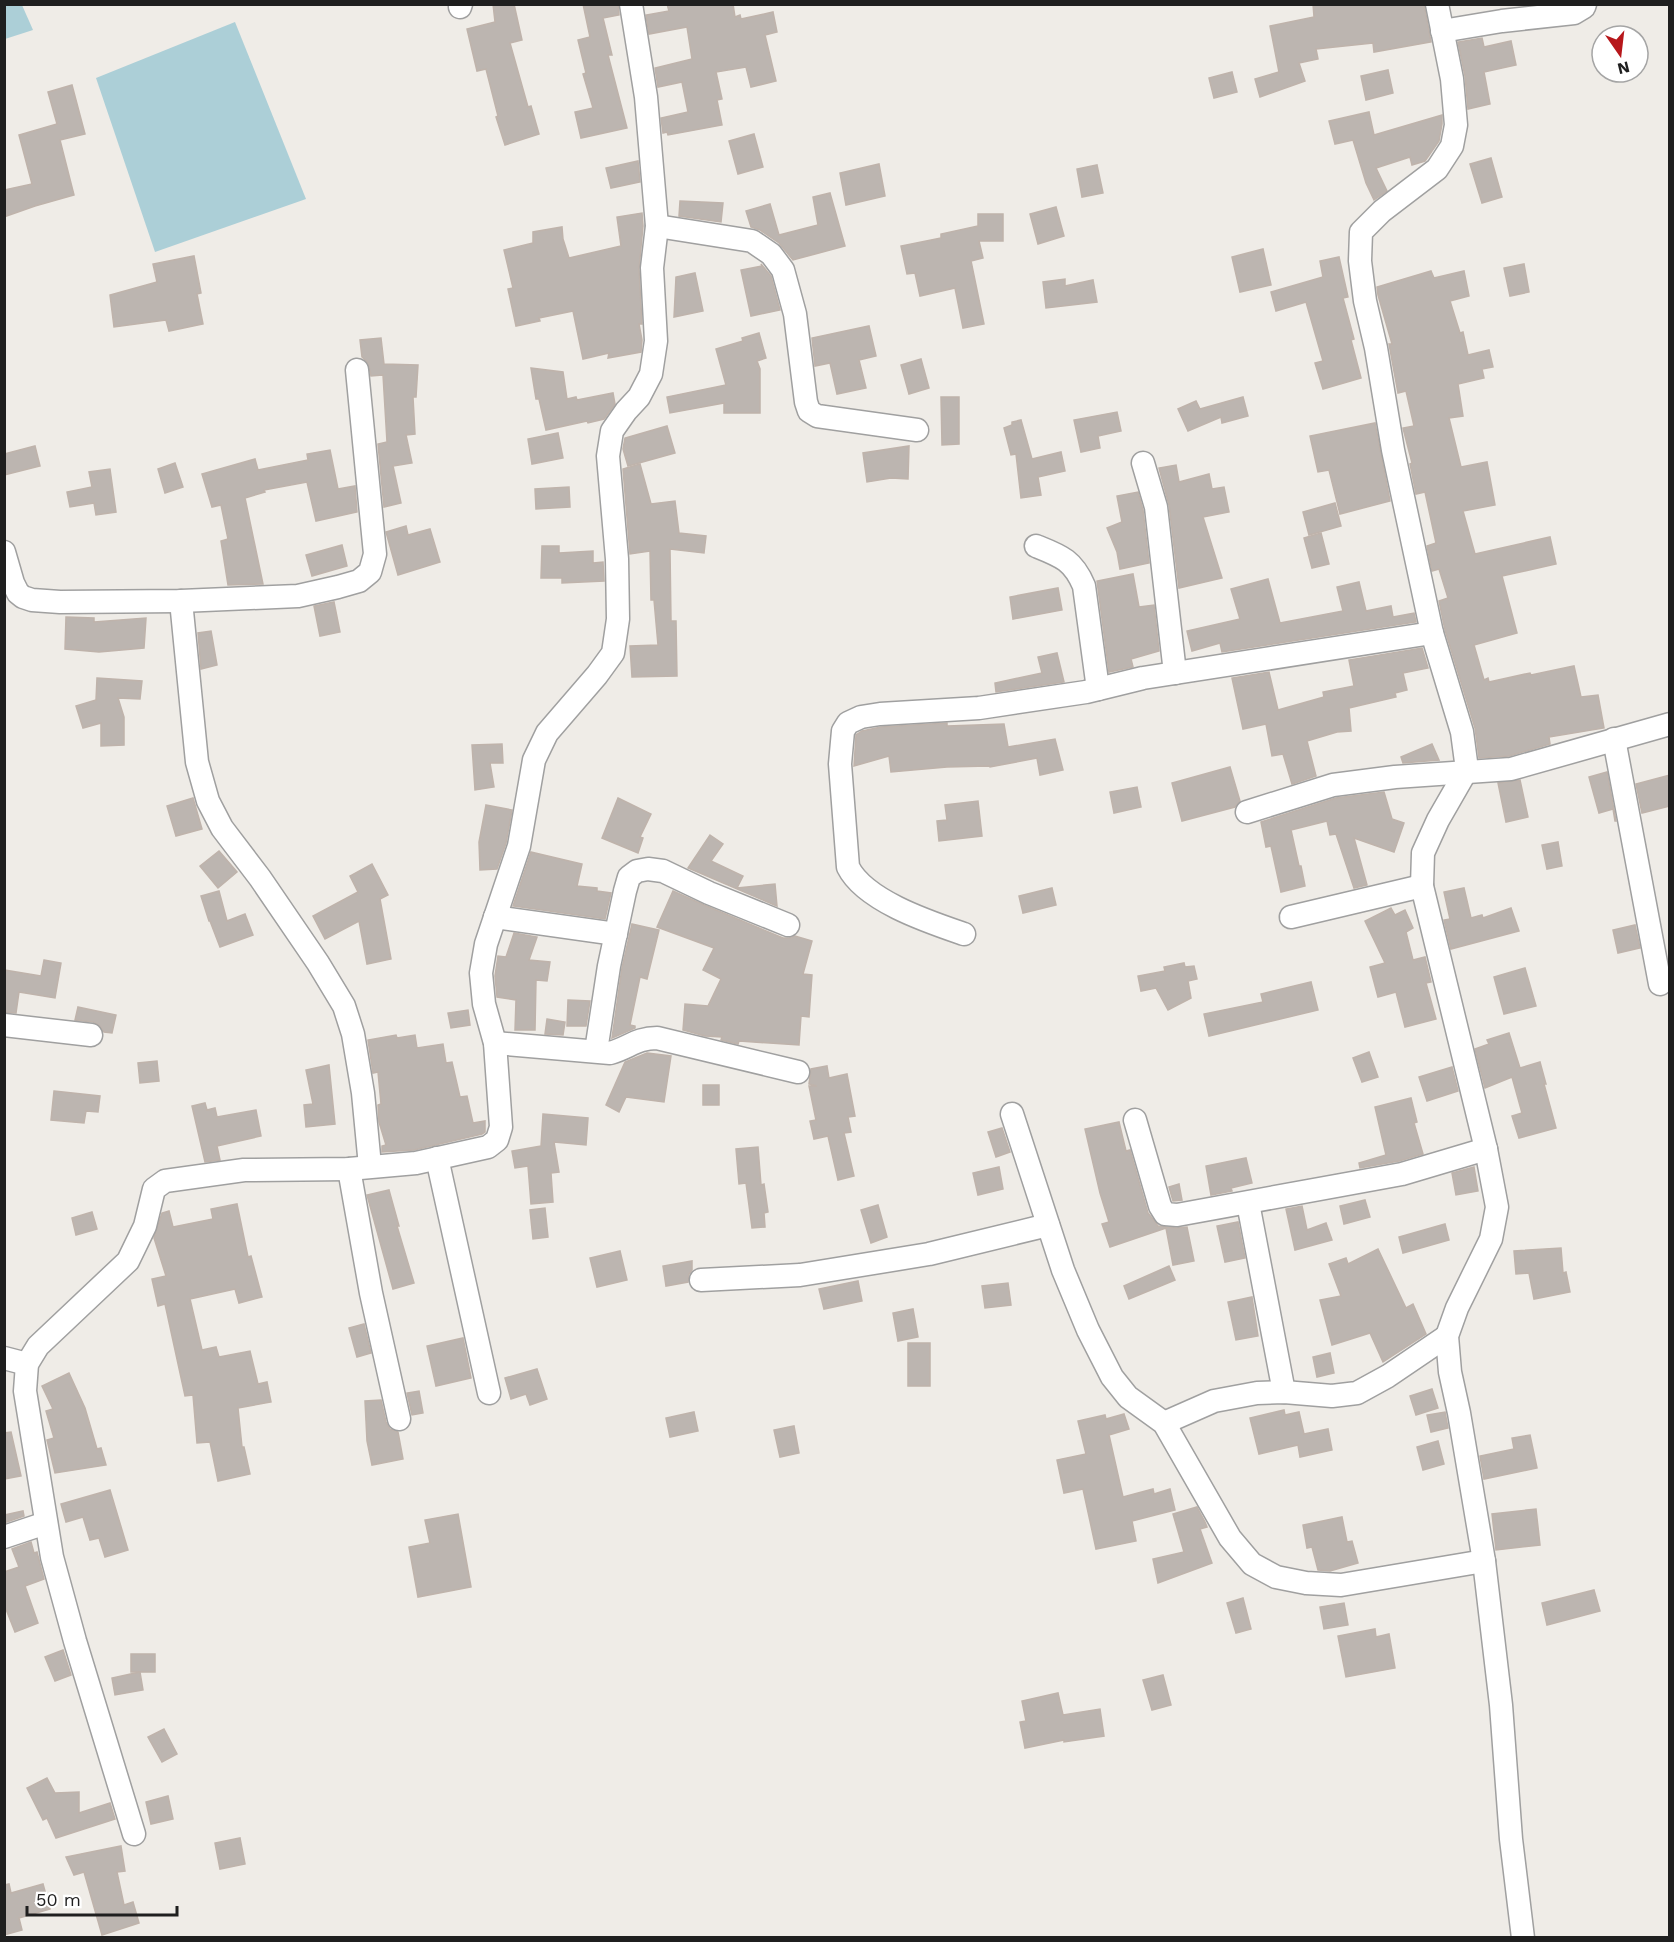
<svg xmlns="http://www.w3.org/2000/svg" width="1674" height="1942" viewBox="0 0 1674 1942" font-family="'Work Sans',sans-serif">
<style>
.water{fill:#accfd7}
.building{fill:#bcb5b0;stroke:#bfb3ab;stroke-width:1.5}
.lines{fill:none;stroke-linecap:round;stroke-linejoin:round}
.minor-casing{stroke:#a0a0a0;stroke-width:25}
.minor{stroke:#fff;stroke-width:22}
</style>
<rect width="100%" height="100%" fill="#efece7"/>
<g class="water">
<polygon points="5,4 22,5 33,30 5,39"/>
<polygon points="235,22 306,199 155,252 96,78"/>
</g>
<g class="building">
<polygon points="493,4 514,4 522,40 510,43 528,107 531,106 539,134 505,145 496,117 498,116 486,69 477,71 467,29 495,22"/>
<polygon points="583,4 618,4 619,15 603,18 612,55 608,55 627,128 581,138 575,112 593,108 583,74 586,73 578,40 590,37"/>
<polygon points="667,4 733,4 735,17 740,15 741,19 773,12 777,32 765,35 776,81 751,87 746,67 716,72 722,99 717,100 722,125 668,135 667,132 663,133 661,118 688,112 682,82 658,87 655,68 692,59 687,27 649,34 646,15 669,11"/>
<polygon points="1313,4 1424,4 1431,42 1374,52 1373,43 1316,49 1318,59 1299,63 1305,81 1260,97 1255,79 1279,72 1270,26 1314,17"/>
<polygon points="1482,38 1484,47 1511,41 1516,65 1484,72 1490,104 1468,109 1465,76 1458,42"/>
<polygon points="1388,70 1393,93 1366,100 1361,76"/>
<polygon points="1232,72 1237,92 1214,98 1209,78"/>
<polygon points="72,85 85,134 60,140 74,195 35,206 4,217 4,190 32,184 19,135 57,124 48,92"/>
<polygon points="1369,112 1374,135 1442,115 1442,124 1439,141 1425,161 1412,165 1410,157 1376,168 1387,191 1374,200 1366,183 1353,140 1335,144 1329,121"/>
<polygon points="754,134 763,167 738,174 729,141"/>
<polygon points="1491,158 1502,197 1482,203 1470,164"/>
<polygon points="638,161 640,182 611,188 606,168"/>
<polygon points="879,164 885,196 846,205 840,173"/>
<polygon points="1097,165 1103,193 1082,197 1077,169"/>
<polygon points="830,193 845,246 793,260 779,243 760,230 751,227 746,211 770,204 779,235 818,225 813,197"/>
<polygon points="680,201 723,203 721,222 679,216"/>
<polygon points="1056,207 1064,236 1038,244 1030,214"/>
<polygon points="642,213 643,226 639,269 642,324 639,324 642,340 641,352 608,358 609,353 583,359 573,311 539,318 540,321 516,326 508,289 513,288 504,250 533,243 533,232 562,227 563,239 569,258 621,246 617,217"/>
<polygon points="978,214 1003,214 1003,241 979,241 983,258 971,261 984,324 963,328 955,288 920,296 915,273 907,274 901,246 941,238 941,234 978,226"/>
<polygon points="1263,249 1271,285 1240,292 1232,257"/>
<polygon points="194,256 201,293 197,294 203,324 169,331 166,320 114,327 110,295 157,282 153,264"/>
<polygon points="1339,257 1348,297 1343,298 1354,339 1351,340 1361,378 1323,389 1315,363 1323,361 1306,302 1276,311 1271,292 1323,277 1320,261"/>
<polygon points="761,264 771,276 780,310 751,316 741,270 762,266"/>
<polygon points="1524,264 1529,292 1510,296 1504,268"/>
<polygon points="1431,271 1434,278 1464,271 1469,296 1450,301 1460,333 1463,332 1468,355 1489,350 1493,367 1482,369 1484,378 1458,384 1463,416 1449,418 1461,467 1487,462 1495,505 1463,511 1475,554 1550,537 1556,564 1502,576 1517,633 1474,645 1484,680 1488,678 1489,682 1530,673 1531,675 1574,666 1581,697 1598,695 1604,728 1549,737 1550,744 1509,756 1479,758 1475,728 1445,630 1439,601 1448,598 1439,569 1432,571 1427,546 1436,543 1425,492 1416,494 1410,464 1412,463 1403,428 1414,426 1406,391 1398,393 1389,344 1392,344 1378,295 1377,287"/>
<polygon points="695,273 703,311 674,317 676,277"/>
<polygon points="1065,279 1065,286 1093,280 1097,302 1046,308 1043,282"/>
<polygon points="869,326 876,356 859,360 866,388 837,394 830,363 815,366 812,338"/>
<polygon points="759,333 766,358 757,361 760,369 760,413 724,413 724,403 670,413 667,397 726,385 716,349 743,341 742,338"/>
<polygon points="381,338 384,364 418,365 416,397 413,397 415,434 406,435 412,463 393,466 401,503 384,507 378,444 387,442 383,375 371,376 368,363 362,357 360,340"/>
<polygon points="921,359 929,388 909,394 901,365"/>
<polygon points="531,368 563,372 567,399 576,397 577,400 613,393 615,404 604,419 588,423 587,421 546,430 539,399 536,399"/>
<polygon points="941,397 959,397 959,444 942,445"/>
<polygon points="1243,397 1248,416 1222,423 1221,417 1188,431 1178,409 1196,401 1200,409"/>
<polygon points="1117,412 1121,431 1098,436 1100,448 1081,452 1074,420"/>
<polygon points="1021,420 1032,459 1061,452 1065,471 1038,477 1041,495 1021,498 1016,454 1011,455 1004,428 1012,425 1012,422"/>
<polygon points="1375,423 1390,501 1340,514 1329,470 1318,472 1310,436"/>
<polygon points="667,426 675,453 628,466 623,449 625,438"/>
<polygon points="558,433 563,458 532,464 528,439"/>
<polygon points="35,446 40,466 4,475 4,454"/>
<polygon points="909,446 908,479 891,478 867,482 863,453"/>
<polygon points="330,450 338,489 355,486 357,512 316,521 307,482 264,490 265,492 245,498 263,584 228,585 221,541 228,539 221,505 212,507 202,474 255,459 258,470 308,460 307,454"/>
<polygon points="175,463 183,487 165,493 158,469"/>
<polygon points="640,464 651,504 675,501 679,533 706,536 704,553 670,549 671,621 676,621 677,676 632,677 630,646 658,645 654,600 651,600 650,551 630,554 623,469"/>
<polygon points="1176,465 1179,482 1209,474 1212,489 1224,487 1229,512 1203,517 1222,578 1179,588 1169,505 1159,468"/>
<polygon points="110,469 116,512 96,515 94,503 70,507 67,492 92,487 89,472"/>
<polygon points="569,487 570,507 536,509 535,489"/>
<polygon points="1138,492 1143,510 1149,563 1120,569 1117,552 1107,528 1122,522 1117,496"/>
<polygon points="1335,503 1341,526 1309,535 1303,512"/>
<polygon points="406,526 408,535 430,529 440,562 398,575 386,532"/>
<polygon points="1321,533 1329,564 1312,568 1304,538"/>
<polygon points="342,545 347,566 312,576 306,555"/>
<polygon points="542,546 559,546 559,553 593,551 593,563 603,562 604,581 562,583 562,578 541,578"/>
<polygon points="1133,574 1139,607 1154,605 1159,651 1131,659 1133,667 1109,672 1097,581"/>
<polygon points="1268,579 1280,623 1343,611 1337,587 1359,582 1366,611 1391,606 1393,617 1414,613 1416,622 1222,652 1220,643 1192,651 1187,631 1240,619 1231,589"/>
<polygon points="1058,588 1062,610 1013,619 1010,597"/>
<polygon points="334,602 340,632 320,636 314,606"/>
<polygon points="66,617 94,618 94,622 146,618 144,648 99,652 65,649"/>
<polygon points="211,631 217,665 201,669 198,633"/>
<polygon points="1422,648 1428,668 1403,673 1407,690 1395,693 1396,697 1349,708 1351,731 1337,732 1307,741 1316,776 1292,784 1283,754 1272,756 1266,724 1243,729 1232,678 1269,672 1278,710 1324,697 1323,692 1354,686 1349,660"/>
<polygon points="1057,653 1064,682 996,692 995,683 1042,673 1038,657"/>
<polygon points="97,678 142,681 140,699 118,698 124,717 124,745 101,746 101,723 83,728 76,706 96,700"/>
<polygon points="947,723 947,726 1004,724 1008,747 1055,739 1063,770 1040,775 1037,758 990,767 989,766 947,767 891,772 889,756 854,766 856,735 862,731 881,727"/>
<polygon points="502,744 503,763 490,763 494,787 475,790 472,745"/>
<polygon points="1432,744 1439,760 1403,763 1401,757"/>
<polygon points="1230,767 1240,801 1235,807 1182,821 1172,783"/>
<polygon points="1607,772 1616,821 1615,821 1613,809 1599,813 1589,777"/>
<polygon points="1670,775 1670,806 1642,813 1636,784"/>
<polygon points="1520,780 1528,817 1506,822 1498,783"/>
<polygon points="1137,787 1141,807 1114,813 1110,792"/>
<polygon points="1384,792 1392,819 1404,823 1394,852 1354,838 1367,885 1354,888 1336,834 1330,835 1327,821 1291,830 1299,866 1301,866 1305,886 1281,892 1271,846 1266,847 1261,822 1336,798"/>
<polygon points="193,798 202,829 176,836 167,806"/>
<polygon points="618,798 651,814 640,837 643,838 638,853 602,838"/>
<polygon points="978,801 982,836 939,841 937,821 947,820 945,805"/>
<polygon points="486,805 512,810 506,843 497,869 480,870 479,842"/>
<polygon points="710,835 723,844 711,861 743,876 737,888 775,884 777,906 688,868"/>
<polygon points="1558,842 1562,866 1547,869 1542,845"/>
<polygon points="219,851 237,872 218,888 200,866"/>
<polygon points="531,852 582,864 577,886 597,888 597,891 611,893 605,919 513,906"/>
<polygon points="372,864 388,895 380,899 391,959 367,964 359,921 325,939 313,916 358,892 350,876"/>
<polygon points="1052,888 1056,905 1023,913 1019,896"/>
<polygon points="1464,888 1471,918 1482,915 1483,918 1511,908 1519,931 1451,949 1444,920 1450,919 1444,892"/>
<polygon points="219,891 227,921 245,914 253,935 220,947 210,921 209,921 201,896"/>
<polygon points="673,891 704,905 783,938 789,938 795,936 812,941 803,974 812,975 809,1017 801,1016 799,1045 739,1041 738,1044 721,1040 722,1037 705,1036 683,1030 685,1004 708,1006 721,979 703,970 714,948 657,927"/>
<polygon points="1391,908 1395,915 1405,910 1413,928 1406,932 1413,960 1425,957 1431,982 1426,983 1436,1019 1405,1027 1396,992 1378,997 1370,967 1385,963 1365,921"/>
<polygon points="632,924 659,930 647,979 640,977 630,1025 635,1026 635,1028 612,1038 622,968"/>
<polygon points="1635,925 1640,948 1618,953 1613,930"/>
<polygon points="514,933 537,937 529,960 550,962 547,981 536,980 535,1030 515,1030 516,1000 497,997 495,976 498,956 506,957"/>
<polygon points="44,960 61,963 55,998 19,992 16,1013 4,1012 4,970 41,976"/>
<polygon points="1184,963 1185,967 1194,966 1197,979 1188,981 1191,998 1168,1010 1156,988 1141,991 1138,976 1165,971 1164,967"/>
<polygon points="1525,968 1536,1006 1504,1014 1494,977"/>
<polygon points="1311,982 1318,1010 1209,1036 1204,1014 1263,1002 1261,994"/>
<polygon points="568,1000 590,1001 586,1026 567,1026"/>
<polygon points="78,1007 116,1015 112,1033 104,1032 99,1025 93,1022 75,1020"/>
<polygon points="468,1010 470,1025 451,1028 448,1013"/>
<polygon points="547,1019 565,1022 563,1035 545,1034"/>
<polygon points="1509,1033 1520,1068 1540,1062 1546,1084 1544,1084 1556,1128 1519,1138 1512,1116 1522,1113 1512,1077 1485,1088 1475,1049 1489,1044 1487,1040"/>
<polygon points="396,1035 397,1038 415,1035 417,1048 443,1044 446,1063 452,1062 460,1097 467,1096 473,1123 485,1121 485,1132 482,1134 414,1150 382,1152 382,1146 386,1145 379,1122 378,1105 381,1104 378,1072 373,1073 368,1040"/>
<polygon points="1369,1052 1378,1077 1362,1082 1353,1058"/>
<polygon points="647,1053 671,1056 664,1102 626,1097 619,1112 606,1105 625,1062"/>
<polygon points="157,1061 159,1081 140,1083 138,1063"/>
<polygon points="329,1065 335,1124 306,1127 304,1105 313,1104 306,1070"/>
<polygon points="827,1066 829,1078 847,1074 855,1116 848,1117 851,1132 844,1133 854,1176 838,1180 828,1136 814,1139 810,1121 816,1120 809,1086 817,1086 809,1084 811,1069"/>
<polygon points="1452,1067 1458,1091 1427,1101 1419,1077"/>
<rect x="703" y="1085" width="16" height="20"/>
<polygon points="54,1091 100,1096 98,1112 86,1111 84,1123 51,1120"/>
<polygon points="1411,1098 1417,1122 1414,1123 1423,1154 1399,1161 1360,1168 1359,1163 1386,1155 1375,1107"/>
<polygon points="205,1103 207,1110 215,1108 217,1117 256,1110 261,1136 217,1146 220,1160 205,1162 192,1106"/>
<polygon points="543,1114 588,1118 586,1145 554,1142 559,1172 551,1173 553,1202 531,1204 528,1166 515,1168 512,1151 541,1146"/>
<polygon points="1119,1122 1126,1151 1130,1150 1148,1213 1158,1226 1176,1228 1187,1227 1194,1261 1173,1265 1166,1228 1110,1247 1102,1224 1109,1222 1100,1193 1085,1129"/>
<polygon points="1002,1128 1010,1152 996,1157 988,1132"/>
<polygon points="758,1147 761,1185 764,1184 768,1212 764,1213 765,1227 752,1228 746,1183 739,1184 736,1149"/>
<polygon points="1246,1158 1252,1183 1231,1188 1232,1191 1211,1195 1206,1166"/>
<polygon points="999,1167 1003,1189 978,1195 973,1173"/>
<polygon points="1474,1167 1478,1191 1456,1195 1452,1173"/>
<polygon points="1179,1184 1182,1200 1173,1201 1169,1187"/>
<polygon points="389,1190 399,1226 397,1226 414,1283 393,1289 367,1195"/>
<polygon points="1365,1200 1370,1217 1344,1224 1340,1206"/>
<polygon points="237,1204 248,1257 251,1256 262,1297 239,1303 235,1289 190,1299 202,1350 216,1347 219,1357 250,1351 258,1384 267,1382 271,1402 238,1408 242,1447 244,1447 250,1474 218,1481 210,1442 197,1443 193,1395 185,1396 165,1304 158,1306 152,1279 166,1276 154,1238 162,1213 169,1211 173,1227 213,1219 211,1209"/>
<polygon points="878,1205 887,1237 871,1243 861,1210"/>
<polygon points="1302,1206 1307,1230 1326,1223 1332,1240 1295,1250 1286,1209"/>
<polygon points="545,1208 548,1237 533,1239 530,1210"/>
<polygon points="92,1212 97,1229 76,1235 72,1218"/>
<polygon points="1238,1222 1245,1258 1225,1262 1217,1226"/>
<polygon points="1445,1224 1449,1240 1403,1253 1399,1237"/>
<polygon points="1561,1248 1563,1273 1566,1272 1570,1292 1534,1299 1529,1273 1516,1274 1514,1251"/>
<polygon points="1378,1249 1406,1308 1413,1304 1426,1334 1383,1362 1370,1333 1332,1345 1320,1300 1341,1296 1329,1264 1346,1258 1348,1264"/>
<polygon points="620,1251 627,1280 597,1287 590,1258"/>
<polygon points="692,1261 692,1270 689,1274 688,1282 666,1286 663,1266"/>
<polygon points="1169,1266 1175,1280 1129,1299 1124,1286"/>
<polygon points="858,1281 862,1301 824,1309 819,1289"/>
<polygon points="1008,1283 1011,1305 985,1308 982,1286"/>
<polygon points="1252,1297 1258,1336 1236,1340 1228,1302"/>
<polygon points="913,1309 918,1337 898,1341 893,1313"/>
<polygon points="364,1324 371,1353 357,1357 349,1328"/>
<polygon points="463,1338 471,1378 436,1386 427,1346"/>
<rect x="908" y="1343" width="22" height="43"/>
<polygon points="1330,1353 1334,1373 1317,1377 1313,1357"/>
<polygon points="537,1369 547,1399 530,1405 526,1394 511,1399 505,1378"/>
<polygon points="69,1373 85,1408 97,1449 101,1448 106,1465 55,1473 47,1440 54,1438 46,1411 53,1409 42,1386"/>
<polygon points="1432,1389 1438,1408 1416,1415 1410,1396"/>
<polygon points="419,1391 423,1413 412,1415 407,1393"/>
<polygon points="381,1400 386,1422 390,1429 398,1432 403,1459 372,1465 367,1441 365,1401"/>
<polygon points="1284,1410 1285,1415 1299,1412 1304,1434 1328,1429 1332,1450 1300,1457 1298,1445 1259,1454 1250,1418"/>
<polygon points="694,1412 698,1431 670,1437 666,1418"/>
<polygon points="1445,1412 1448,1428 1431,1432 1427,1415"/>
<polygon points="1124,1414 1129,1429 1109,1435 1123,1497 1153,1489 1154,1494 1170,1489 1175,1510 1132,1521 1136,1541 1096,1549 1083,1489 1064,1493 1057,1460 1086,1454 1078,1421 1105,1415 1106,1419"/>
<polygon points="794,1426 799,1453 780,1457 774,1430"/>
<polygon points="11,1432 21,1476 4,1479 4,1433"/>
<polygon points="1530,1435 1537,1468 1484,1479 1480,1456 1514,1449 1512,1438"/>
<polygon points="1438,1441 1444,1464 1423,1470 1417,1447"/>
<polygon points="110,1490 128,1550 105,1557 99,1538 90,1540 83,1517 66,1522 61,1504"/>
<polygon points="1197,1507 1205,1522 1207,1527 1200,1529 1212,1563 1158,1583 1153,1559 1184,1552 1173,1514"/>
<polygon points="1536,1509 1540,1545 1496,1550 1492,1514"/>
<polygon points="23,1511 24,1516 4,1523 4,1515"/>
<polygon points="458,1514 471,1587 418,1597 409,1547 430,1543 425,1520"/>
<polygon points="1342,1517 1347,1542 1352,1541 1358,1563 1330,1571 1318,1570 1312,1547 1307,1548 1303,1525"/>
<polygon points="31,1542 34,1553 37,1552 44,1579 25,1586 38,1623 15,1632 4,1604 4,1572 19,1567 12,1549"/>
<polygon points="1594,1590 1600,1611 1547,1625 1542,1603"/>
<polygon points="1243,1598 1251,1629 1236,1633 1227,1603"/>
<polygon points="1344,1603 1348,1625 1324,1629 1320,1607"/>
<polygon points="1375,1629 1376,1637 1389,1634 1395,1668 1346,1677 1338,1636"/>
<polygon points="63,1650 71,1675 55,1681 45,1657"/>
<rect x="131" y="1654" width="24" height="18"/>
<polygon points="140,1672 143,1690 115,1695 112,1678"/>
<polygon points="1163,1675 1171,1705 1152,1710 1143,1680"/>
<polygon points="1058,1693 1063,1715 1100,1709 1104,1736 1064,1742 1064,1740 1025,1748 1020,1722 1026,1721 1022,1701"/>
<polygon points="164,1729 177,1754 162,1762 148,1737"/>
<polygon points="47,1778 55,1793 79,1792 79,1813 110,1803 115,1819 56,1838 47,1818 43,1820 27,1788"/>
<polygon points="168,1796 173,1819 151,1824 146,1802"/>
<polygon points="240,1838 245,1864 220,1869 215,1843"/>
<polygon points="121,1846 125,1871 117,1872 124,1905 133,1902 139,1923 102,1935 84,1872 74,1875 66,1857"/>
<polygon points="9,1884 11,1893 43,1884 50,1909 19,1918 22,1930 4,1935 4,1885"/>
</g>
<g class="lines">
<defs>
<g id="minor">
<polyline points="1437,4 1452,79 1456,125 1452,146 1437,169 1382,211 1361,232 1360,261 1365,301 1376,348 1393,450 1432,633 1462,732 1466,762 1465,773 1438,820 1423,853 1422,886 1486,1149 1497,1207 1491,1239 1457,1308 1447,1336 1450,1372 1459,1413 1484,1561 1501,1705 1511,1839 1523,1938"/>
<polyline points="460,7 461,4"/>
<polyline points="1442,31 1502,21 1574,13 1584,7 1585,4"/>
<polyline points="657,226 752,241 771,254 783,270 795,314 806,402 809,411 817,416 917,430"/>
<polyline points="1143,463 1156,507 1175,673"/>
<path d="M1036 546C1061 556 1073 560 1084 586L1098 689"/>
<polyline points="4,552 13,583 18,593 23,597 32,600 60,602 181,601 298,596 338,587 359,581 370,572 375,554 357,370"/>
<polyline points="181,601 197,762 208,801 222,828 260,878 318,963 344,1006 353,1034 363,1093 370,1166"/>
<polyline points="1614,739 1660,984"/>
<polyline points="1247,812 1333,785 1395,777 1511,769 1670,724"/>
<polyline points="495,917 616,934"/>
<polyline points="1291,917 1422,886"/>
<path d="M964 934C929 922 865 901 848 867L840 764 843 731 848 723 861 717 880 714 979 708 1086 692 1143 678 1432 633"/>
<polyline points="4,1025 91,1035"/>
<path d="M495 1043 610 1053C629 1048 636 1038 657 1038L798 1072"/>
<polyline points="596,1051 609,966 625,891 629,877 637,871 648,869 663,871 709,893 788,925"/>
<polyline points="1012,1114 1063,1270 1088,1330 1112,1377 1128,1397 1164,1423 1230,1538 1252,1564 1276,1577 1306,1583 1341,1585 1484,1561"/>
<polyline points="1135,1120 1160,1206 1165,1214 1177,1215 1402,1174 1486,1149"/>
<polyline points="437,1158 489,1393"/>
<polyline points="349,1169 371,1293 399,1419"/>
<polyline points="1248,1203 1284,1392"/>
<polyline points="701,1280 800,1275 929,1254 1048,1225"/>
<polyline points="4,1358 27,1364"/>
<polyline points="1164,1423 1214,1401 1257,1393 1284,1392 1332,1396 1357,1393 1388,1376 1447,1336"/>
<polyline points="4,1537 46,1523"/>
<polyline points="134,1834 75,1641 52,1557 25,1391 27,1364 38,1346 128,1261 145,1226 154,1189 165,1181 244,1170 349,1169 416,1163 488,1147 497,1140 501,1127 495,1043 484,1004 481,973 486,944 519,846 534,760 547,733 597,675 613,653 618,619 617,559 608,456 612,431 626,411 639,397 651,374 656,341 652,268 657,226 646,97 631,4"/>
</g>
</defs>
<use href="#minor" class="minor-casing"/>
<use href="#minor" class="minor"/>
</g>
<rect width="1674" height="1942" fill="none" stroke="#1f1f1f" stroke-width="12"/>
<g transform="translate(1620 54) rotate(166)"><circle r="28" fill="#ffffff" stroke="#a5a5a5" stroke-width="1.5"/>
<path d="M0-4.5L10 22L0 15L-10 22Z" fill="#b7171b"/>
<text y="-9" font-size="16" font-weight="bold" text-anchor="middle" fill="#1f1f1f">N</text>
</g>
<path d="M27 1906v9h150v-9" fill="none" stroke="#1f1f1f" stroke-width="3"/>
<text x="36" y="1906" font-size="18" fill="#1f1f1f" stroke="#ffffff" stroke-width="4.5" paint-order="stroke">50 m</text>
</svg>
